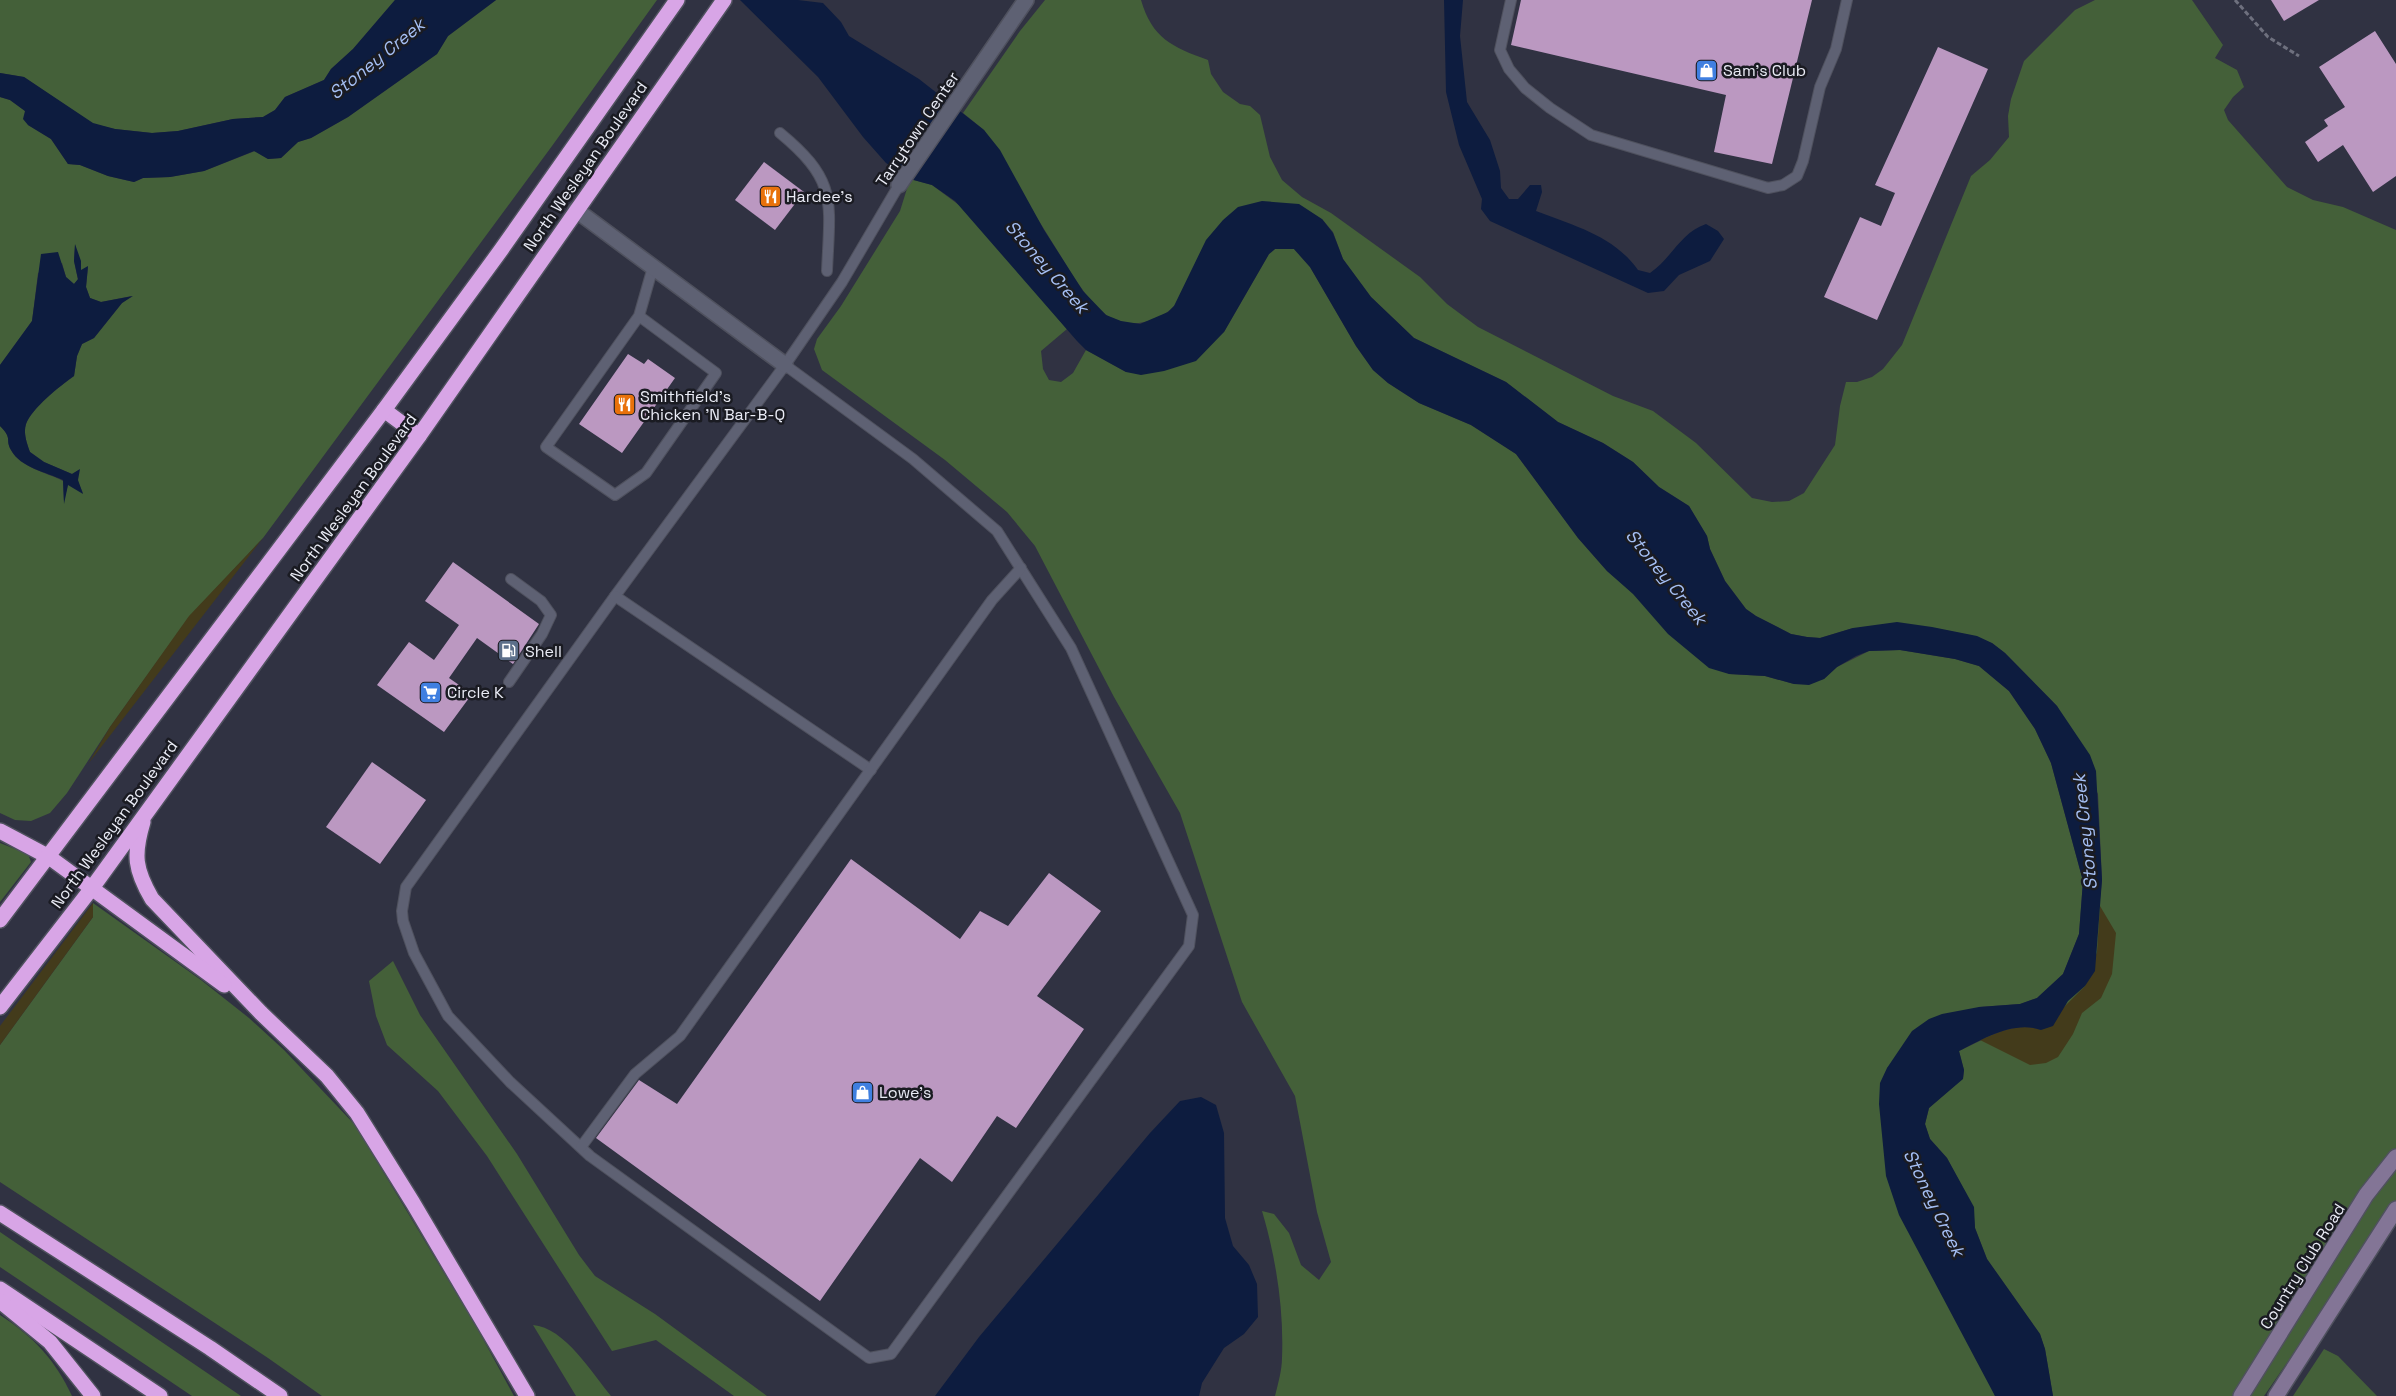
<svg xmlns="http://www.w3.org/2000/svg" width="2396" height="1396" viewBox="0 0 2396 1396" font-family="'Space Grotesk',sans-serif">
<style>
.green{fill:#446039}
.sand{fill:#433b1b}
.water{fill:#0d1c3f}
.building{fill:#bb98c1}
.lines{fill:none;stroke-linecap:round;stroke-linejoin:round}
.lane-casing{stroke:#4f515e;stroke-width:12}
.street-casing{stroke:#4f515e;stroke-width:18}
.secondary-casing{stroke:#4f515e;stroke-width:18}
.highway-casing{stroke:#4f515e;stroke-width:18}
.path{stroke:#6e707e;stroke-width:3;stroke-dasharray:5 2.5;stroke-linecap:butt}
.lane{stroke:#5e6173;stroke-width:10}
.street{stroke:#5e6173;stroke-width:15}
.secondary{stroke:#837596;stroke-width:15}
.highway{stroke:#d8a5e6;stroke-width:15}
.labels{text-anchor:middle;stroke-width:5;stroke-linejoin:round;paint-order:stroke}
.poi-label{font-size:16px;fill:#eaecf6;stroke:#1a1b22;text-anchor:start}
.street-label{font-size:16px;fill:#eaecf6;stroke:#1a1b22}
.water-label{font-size:18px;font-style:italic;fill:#a5bff4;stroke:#1a1b22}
</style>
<rect width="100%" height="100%" fill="#303242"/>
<g class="green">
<polygon points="0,0 395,0 353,49 331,69 324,80 285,97 275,110 263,117 233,119 178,131 152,133 115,129 93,124 24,77 0,73"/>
<path d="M496 0H657L552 146 263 538 189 617 110 727 67 793 50 813 31 821 15 820 0 813V426C13 439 5 439 11 450 21 468 46 472 63 481L64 501 68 484 83 493 77 480 79 470 72 474 44 462 30 452C27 444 23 433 26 424 32 408 60 386 74 376L77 356 82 344 94 338 122 303 132 296 101 302 90 298 86 287 88 267 81 271 75 245 74 261 78 280 74 284 66 277 62 263 38 273 32 321 0 365V97L10 100 25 111 28 125 51 139 68 164 80 165 108 176 134 182 143 178 170 177 204 171 255 151 268 159 281 158 298 142 311 138 348 117 437 54 448 36Z"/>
<path d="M1045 0H1141C1152 38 1172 47 1208 60L1211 74 1223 92 1240 104 1250 106 1260 115 1270 157 1282 180 1302 197 1331 213 1420 277 1447 304 1478 327 1613 396 1653 411 1696 443 1752 498 1772 502 1789 501 1804 493 1835 445 1840 406 1846 382H1857L1872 377 1883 369 1902 345 1971 176 1990 160 2009 137 2008 116 2011 99 2024 61 2075 10 2095 0H2192L2223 45 2215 58 2237 70 2244 87 2233 97 2224 110 2228 120 2287 187 2313 200 2343 207 2396 230V1205L2264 1396H2053L2045 1349 2040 1334 1987 1259 1975 1228 1973 1207 1947 1158 1930 1139 1925 1124 1929 1108 1963 1078 1964 1070 1959 1051 1992 1035 2041 1030 2098 918 2102 880 2098 794 2057 706 2005 653 1992 643 1853 628 1820 638 1807 637 1791 634 1756 616 1746 609 1725 581 1710 549 1707 536 1689 506 1659 487 1633 462 1603 443 1558 422 1506 382 1414 338 1371 297 1343 259 1333 232 1322 219 1174 306C1158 324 1124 330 1105 314 1084 297 1071 272 1057 250 1032 210 1008 170 984 130L963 113 1020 31Z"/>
<path d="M910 179 932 185 963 208 1067 329 1041 351 1043 369 1049 380 1061 382 1073 373 1086 350 1126 372 1224 332 1269 254 1275 249H1294L1310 267 1356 346 1373 370 1388 383 1419 403 1471 425 1516 454 1578 538 1607 571 1729 674 1765 676 1794 684 1824 679 1837 667 1869 651 1900 650 1955 659 1979 666 2009 691 2035 729 2051 763 2083 881 2079 934 2063 974 2037 998 2020 1004 1979 1007 1887 1068 1995 1396H1275C1278 1384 1282 1370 1282 1358 1284 1309 1276 1258 1262 1211L1274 1214 1289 1233 1301 1265 1319 1280 1331 1262 1317 1212 1295 1096 1242 1002 1180 813 1114 697 1035 546 1007 512 945 460 822 370 814 349 817 339 841 306 900 211Z"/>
<polygon points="0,843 28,854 31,862 0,902"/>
<polygon points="93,903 201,980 249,1018 284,1050 355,1125 476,1326 514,1396 322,1396 268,1358 0,1182 0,1045 93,917"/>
<polygon points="393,961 420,1015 517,1154 579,1255 595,1276 655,1314 767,1396 734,1396 656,1340 612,1351 487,1156 438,1091 387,1045 376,1016 369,981"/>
<polygon points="0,1232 241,1396 192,1396 0,1267"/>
<path d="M0 1315C34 1337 55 1360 72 1396H0Z"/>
<path d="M533 1325C564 1327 593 1374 611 1396H576Z"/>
<polygon points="2324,1349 2338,1356 2377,1396 2293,1396"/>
</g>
<g class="sand">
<polygon points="263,538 88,764 110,727 189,616"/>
<polygon points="93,903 93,917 0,1045 0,1026"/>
<path d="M2100 906 2116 933 2112 974 2101 998 2082 1013 2073 1034 2058 1057 2046 1063 2030 1065 1980 1040C1999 1032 2021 1022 2041 1030L2085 986 2097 952Z"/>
</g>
<g class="water">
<polygon points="395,0 496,0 448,36 437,54 348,117 311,138 298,142 281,158 268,159 254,151 204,171 170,177 143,178 134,182 108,176 80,165 68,164 51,139 28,125 23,119 25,111 10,100 0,97 0,73 24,77 93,123 115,129 152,133 178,131 233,119 263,117 275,110 285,97 324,80 331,69 353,49"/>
<path d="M740 0H798L823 3 841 22 849 36 919 79 984 130 1000 150 1044 230 1083 291 1106 315 1121 321 1140 324 1168 312 1174 306 1206 240 1223 220 1238 207 1262 201 1299 204 1322 219 1333 233 1343 259 1371 297 1414 338 1506 382 1558 422 1603 443 1633 462 1659 487 1689 506 1707 536 1710 549 1725 581 1746 609 1756 616 1791 634 1807 637 1820 638 1853 628 1897 622 1932 627 1977 636 1992 643 2005 653 2057 706 2090 755 2096 771 2102 880 2095 971 2085 986 2068 1001 2053 1026 2041 1030C2014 1020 1983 1039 1959 1051L1964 1070 1963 1079 1929 1108 1925 1124 1930 1139 1947 1158 1974 1207 1975 1228 1987 1259 2040 1334 2045 1349 2053 1396H1995L1899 1215 1886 1176 1879 1104 1880 1083 1887 1068 1912 1031 1929 1019 1942 1014 1979 1007 2020 1004 2037 998 2063 974 2079 934 2083 881 2051 763 2035 729 2009 691 1979 666 1955 659 1900 650 1869 651 1856 656 1837 667 1824 679 1809 685 1794 684 1765 676 1729 674 1709 668 1668 634 1633 594 1607 571 1578 538 1516 454 1471 425 1419 403 1388 383 1373 370 1356 346 1310 267 1294 249H1275L1269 254 1224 332 1196 361 1164 371 1141 375 1126 372 1086 350 1077 341 955 201 932 185 910 179 886 163 863 137 818 77Z"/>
<path d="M1444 0H1463L1460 36 1467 102 1490 140 1500 171 1501 188 1509 199H1518L1530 185H1541L1542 192 1536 211C1574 226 1613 235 1638 270L1650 273C1671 259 1681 232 1706 224L1718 231 1724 239 1710 261 1679 275 1664 291 1648 293 1490 221 1481 209 1482 199 1459 145 1446 92Z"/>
<path d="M75 244 81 261V270L88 266 86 287 90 298 101 302 133 296 122 303 94 338 82 344 77 356 74 376C60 386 32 408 26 424 23 433 27 444 30 452L44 462 72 474 80 469 78 480 83 494 68 485 64 504 63 480C46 472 21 468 11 450 5 439 13 439 0 426V365L32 321 41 254 58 252 66 277 74 284 78 279 74 261Z"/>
<polygon points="1201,1097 1216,1105 1224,1133 1225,1218 1233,1246 1249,1265 1257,1284 1258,1317 1244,1334 1224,1348 1202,1383 1199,1396 935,1396 979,1337 1150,1133 1180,1101"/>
</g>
<g class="building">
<polygon points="1521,0 1812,0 1772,164 1714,152 1726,95 1511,45"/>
<polygon points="2271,0 2319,0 2284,21"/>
<polygon points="2375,31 2396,64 2396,176 2373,192 2343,145 2318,162 2305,142 2328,126 2324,120 2345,107 2319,67"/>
<polygon points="1938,47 1988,69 1877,320 1824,297 1860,217 1881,226 1895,193 1875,185"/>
<polygon points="764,162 804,192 775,230 735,200"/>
<polygon points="628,354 644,364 648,359 675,378 622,453 579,424"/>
<polygon points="453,562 539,624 513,664 477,638 449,678 472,694 444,732 377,685 409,642 434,660 459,625 425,601"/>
<polygon points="372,762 426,800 380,864 326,827"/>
<polygon points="851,859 960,939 980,911 1008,926 1049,873 1101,911 1037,996 1084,1029 1016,1128 997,1116 952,1182 920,1158 820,1301 596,1138 639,1080 677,1104"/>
</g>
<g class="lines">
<defs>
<g id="lane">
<polyline points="1511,0 1500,50 1509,69 1525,88 1550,108 1591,135 1768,188 1783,185 1797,176 1803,161 1820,87 1836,49 1847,0"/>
<path d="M780 133C838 181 830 201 827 271"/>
<polyline points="639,316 716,373 646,473 615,495 546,447 639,316 653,267"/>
<polyline points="785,365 913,459 997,531 1071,648 1193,915 1189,946 891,1354 869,1358 590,1156 510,1082 448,1016 414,953 403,921 402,911 406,887 615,596 785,365 842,282 899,185"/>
<polyline points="615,596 871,770"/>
<polyline points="509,682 542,634 551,615 541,601 511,579"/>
<polyline points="581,1147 635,1074 680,1036 992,600 1021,568"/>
</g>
<g id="street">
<polyline points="899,185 1026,0"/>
<polyline points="576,210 785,365"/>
</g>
<g id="secondary">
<polyline points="2241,1396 2366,1195 2396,1157"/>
<polyline points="2276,1396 2396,1209"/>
</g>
<g id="highway">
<polyline points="384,410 419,436"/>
<path d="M143 822C133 855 135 870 152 899L261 1013 327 1076 357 1113 413 1203 527 1396"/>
<polyline points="0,831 49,857 224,985"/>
<polyline points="0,920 384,410 501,250 677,0"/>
<polyline points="0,1007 92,888 419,436 724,0"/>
<polyline points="0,1213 210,1348 280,1396"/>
<polyline points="0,1289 160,1396"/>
<polyline points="0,1301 50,1342 93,1396"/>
</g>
</defs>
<use href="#lane" class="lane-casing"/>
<use href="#street" class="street-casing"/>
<use href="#secondary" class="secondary-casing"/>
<use href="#highway" class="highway-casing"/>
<polyline class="path" points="2235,0 2268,37 2299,56"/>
<use href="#lane" class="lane"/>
<use href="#street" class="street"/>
<use href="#secondary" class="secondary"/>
<use href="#highway" class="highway"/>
</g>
<defs>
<symbol id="shop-square" viewBox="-11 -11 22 22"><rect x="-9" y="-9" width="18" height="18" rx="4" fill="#3f7fe0" stroke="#1a1b22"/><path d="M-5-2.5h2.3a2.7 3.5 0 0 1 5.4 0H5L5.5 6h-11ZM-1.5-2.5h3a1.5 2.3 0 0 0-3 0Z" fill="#fff"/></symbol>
<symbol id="restaurant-square" viewBox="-11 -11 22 22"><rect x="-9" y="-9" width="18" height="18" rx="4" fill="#e8710a" stroke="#1a1b22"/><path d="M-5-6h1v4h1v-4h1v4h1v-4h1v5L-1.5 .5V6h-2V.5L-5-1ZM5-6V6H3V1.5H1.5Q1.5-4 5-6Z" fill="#fff"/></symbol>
<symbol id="fuel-square" viewBox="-11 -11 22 22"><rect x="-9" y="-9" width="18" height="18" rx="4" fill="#5c6f8a" stroke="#1a1b22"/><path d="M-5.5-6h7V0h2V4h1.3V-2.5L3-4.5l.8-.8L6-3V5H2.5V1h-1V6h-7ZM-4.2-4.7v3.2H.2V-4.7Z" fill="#fff"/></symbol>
<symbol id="supermarket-square" viewBox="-11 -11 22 22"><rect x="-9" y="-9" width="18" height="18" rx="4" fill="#3f7fe0" stroke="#1a1b22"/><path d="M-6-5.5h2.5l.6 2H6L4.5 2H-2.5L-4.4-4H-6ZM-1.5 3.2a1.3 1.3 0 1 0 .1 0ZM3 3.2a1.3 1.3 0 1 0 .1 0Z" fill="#fff"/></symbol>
</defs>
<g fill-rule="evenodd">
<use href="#shop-square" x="1694" y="58" width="25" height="25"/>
<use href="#restaurant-square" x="758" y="184" width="25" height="25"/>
<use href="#restaurant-square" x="612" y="392" width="25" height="25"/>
<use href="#fuel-square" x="496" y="638" width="25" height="25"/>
<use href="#supermarket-square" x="418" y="680" width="25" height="25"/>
<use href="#shop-square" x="850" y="1080" width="25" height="25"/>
</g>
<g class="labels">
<g class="poi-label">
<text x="1723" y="76">Sam's Club</text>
<text x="786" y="202">Hardee's</text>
<text x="640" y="402">Smithfield's<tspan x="640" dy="18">Chicken 'N Bar-B-Q</tspan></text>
<text x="525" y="657">Shell</text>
<text x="447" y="698">Circle K</text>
<text x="879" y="1098">Lowe's</text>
</g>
<g class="street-label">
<text transform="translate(917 129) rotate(-56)" y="6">Tarrytown Center</text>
<text transform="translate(585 166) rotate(-55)" y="6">North Wesleyan Boulevard</text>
<text transform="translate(353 497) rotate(-54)" y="6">North Wesleyan Boulevard</text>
<text transform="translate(114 824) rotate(-54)" y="6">North Wesleyan Boulevard</text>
<text transform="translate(2302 1266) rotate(-58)" y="6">Country Club Road</text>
</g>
<g class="water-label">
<text transform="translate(377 59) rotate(-39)" y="6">Stoney Creek</text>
<text transform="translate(1047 267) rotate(49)" y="6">Stoney Creek</text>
<text transform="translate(1666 577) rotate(51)" y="6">Stoney Creek</text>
<text transform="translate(2085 832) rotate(-96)" y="6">Stoney Creek</text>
<text transform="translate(1934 1203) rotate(64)" y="6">Stoney Creek</text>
</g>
</g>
</svg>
